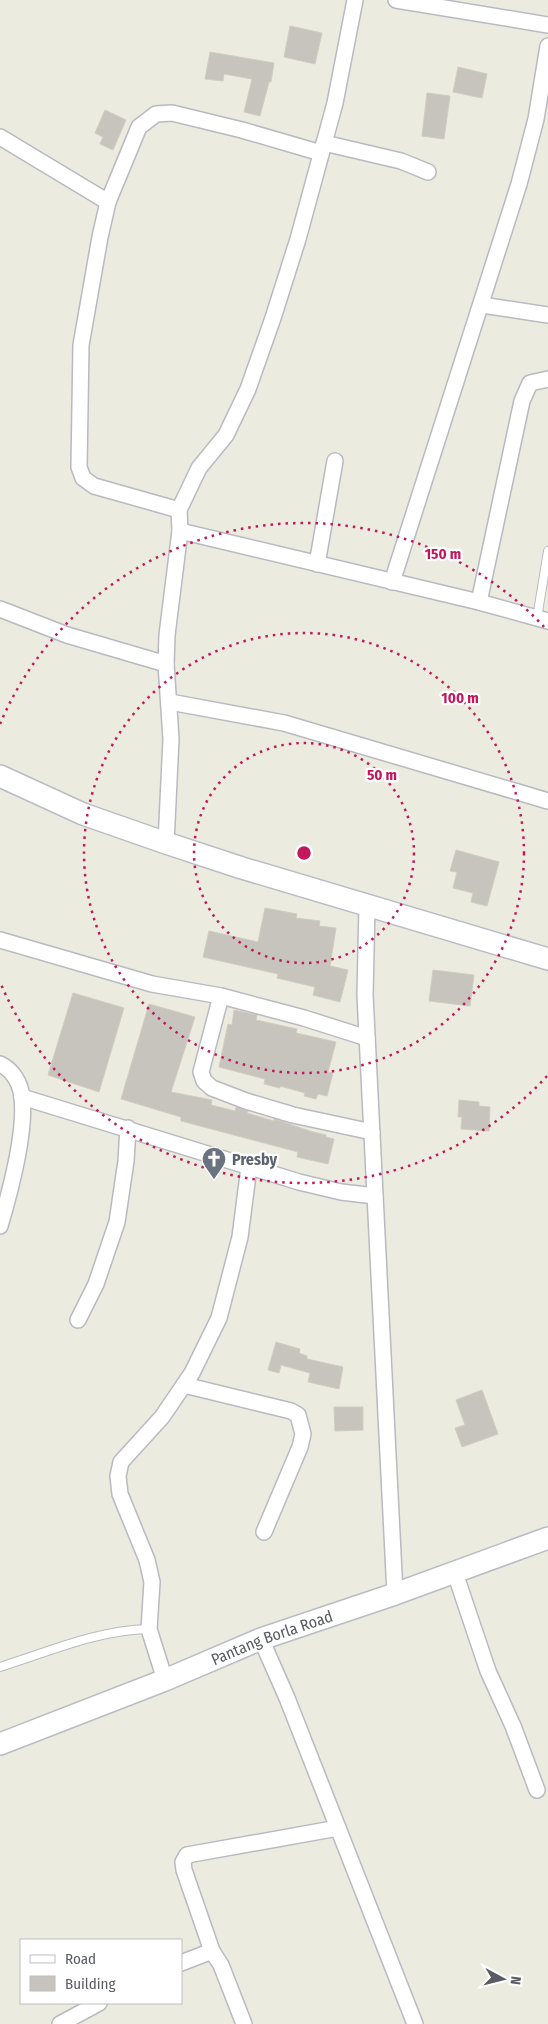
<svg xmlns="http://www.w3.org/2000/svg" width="548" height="2024" viewBox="0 0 548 2024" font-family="'Fira Sans Condensed',sans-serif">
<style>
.building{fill:#c7c4bd;stroke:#d1ccbf}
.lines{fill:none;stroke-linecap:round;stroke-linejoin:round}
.lane-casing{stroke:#b8bac0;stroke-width:10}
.street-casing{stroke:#b8bac0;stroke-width:18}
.secondary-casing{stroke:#b9bcc3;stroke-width:24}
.lane{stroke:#fff;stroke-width:8}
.street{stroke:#fff;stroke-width:15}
.secondary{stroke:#fff;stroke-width:21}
.ring{fill:none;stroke:#c2185b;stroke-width:2.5;stroke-dasharray:2.5 5}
.labels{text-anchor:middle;stroke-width:4.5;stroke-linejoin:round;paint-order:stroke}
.worship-label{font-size:16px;font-weight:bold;fill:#5b616d;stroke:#fff;text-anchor:start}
.street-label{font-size:16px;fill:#595c62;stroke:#fff}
.centre{fill:#c2185b;stroke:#fff;stroke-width:2.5}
.ring-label{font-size:15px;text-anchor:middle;font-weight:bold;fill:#c2185b;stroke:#fff;stroke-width:4.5;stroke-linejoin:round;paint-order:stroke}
</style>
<rect width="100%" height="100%" fill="#ecebe0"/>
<g class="building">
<polygon points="290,26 322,33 315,64 284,57"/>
<polygon points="210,52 274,63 271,82 269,82 260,116 244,112 252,79 224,74 223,81 205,79"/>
<polygon points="458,67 487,74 482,98 453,92"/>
<polygon points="427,93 450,96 444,139 422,136"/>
<polygon points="105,110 126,120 113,150 100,144 103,137 95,133"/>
<polygon points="456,850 499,862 487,906 471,902 473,893 453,888 457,872 450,871"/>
<polygon points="265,908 297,914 296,918 320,921 319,926 336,928 330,966 348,970 340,1002 313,995 315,987 277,978 278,974 203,957 209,931 258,942"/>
<polygon points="433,970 474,975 470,1006 429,1001"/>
<polygon points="73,993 124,1008 99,1092 48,1075"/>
<polygon points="149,1004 195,1017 171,1092 212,1100 211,1105 235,1111 236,1107 248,1111 247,1113 274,1121 274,1119 313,1132 326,1135 326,1137 334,1139 328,1164 297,1157 298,1152 181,1121 181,1117 121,1099"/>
<polygon points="234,1010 257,1015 256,1020 297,1029 296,1033 336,1042 328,1072 333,1073 327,1096 318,1094 316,1099 304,1096 305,1093 280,1086 280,1088 264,1084 265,1079 219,1067 228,1024 232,1025"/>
<polygon points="459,1100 479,1102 479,1106 490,1107 489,1131 461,1129 462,1117 458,1117"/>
<polygon points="276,1342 300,1349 299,1353 307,1356 307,1359 343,1367 339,1389 308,1382 310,1373 281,1365 279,1373 268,1370"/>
<polygon points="482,1390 498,1434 462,1447 455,1428 465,1425 456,1400"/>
<polygon points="334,1407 363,1407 363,1430 335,1431"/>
</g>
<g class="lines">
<defs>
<g id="lane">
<polyline points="537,618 548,551"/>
<path d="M0 1667C48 1652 97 1630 149 1629"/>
</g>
<g id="street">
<polyline points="396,0 548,25"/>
<polyline points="0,137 108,202"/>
<polyline points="324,143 401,161 428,172"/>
<polyline points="482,305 548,315"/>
<polyline points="179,510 94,486 83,478 79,467 81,345 100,237 108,202 139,127 156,114 172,113 242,130 321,153"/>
<polyline points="180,531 479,602 548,621"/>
<polyline points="317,564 335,461"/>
<polyline points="392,582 519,184 536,119 548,46"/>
<polyline points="479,602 522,401 530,383 548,379"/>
<polyline points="0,609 67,635 166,664"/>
<polyline points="170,702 284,723 548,801"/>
<polyline points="166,843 171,739 166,664 167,635 180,531 179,510 199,468 226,435 248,389 273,318 298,239 335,103 355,0"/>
<polyline points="367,906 365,995 395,1594"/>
<polyline points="0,940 152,984 221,996 304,1018 367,1038"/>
<polyline points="221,996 201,1072 204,1081 212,1088 246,1101 293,1115 372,1132"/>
<path d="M0 1064C13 1070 21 1084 22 1098 26 1132 10 1192 0 1226"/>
<polyline points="22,1097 299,1182 341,1192 375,1196"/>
<polyline points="78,1320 96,1284 117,1222 126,1161 128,1128"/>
<polyline points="184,1385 291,1411 298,1415 303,1434 300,1447 264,1532"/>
<polyline points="455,1573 488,1671 513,1726 537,1790"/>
<polyline points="261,1639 287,1698 415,2024"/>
<polyline points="165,1680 149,1629 152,1582 147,1560 120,1494 118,1476 121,1462 162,1417 192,1373 219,1318 240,1237 249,1167"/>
<polyline points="181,1963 212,1951"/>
<polyline points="60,2024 99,2003"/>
<polyline points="244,2024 221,1965 212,1951 184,1870 183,1862 187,1855 338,1828"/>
</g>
<g id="secondary">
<polyline points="0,776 83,814 166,843 242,868 548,959"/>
<path id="s1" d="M0 1744 165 1680 261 1639 395 1594 548 1538"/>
</g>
</defs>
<use href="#lane" class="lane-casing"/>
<use href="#street" class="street-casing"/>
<use href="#secondary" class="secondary-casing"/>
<use href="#lane" class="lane"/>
<use href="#street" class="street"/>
<use href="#secondary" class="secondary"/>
</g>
<g class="ring">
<circle cx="304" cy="853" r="110"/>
<circle cx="304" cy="853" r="220"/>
<path d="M547 1076A330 330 0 0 1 0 982M0 724A330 330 0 0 1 547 630"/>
</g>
<defs>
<symbol id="church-pin" viewBox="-11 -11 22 30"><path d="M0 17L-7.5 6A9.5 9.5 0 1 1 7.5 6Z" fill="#6b7280" stroke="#fff"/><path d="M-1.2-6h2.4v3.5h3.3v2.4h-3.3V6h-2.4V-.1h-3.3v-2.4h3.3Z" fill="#fff"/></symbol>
</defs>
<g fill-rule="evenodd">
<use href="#church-pin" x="200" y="1145" width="28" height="38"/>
</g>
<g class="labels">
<g class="worship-label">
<text x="232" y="1165">Presby</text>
</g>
<g class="street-label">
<text dy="6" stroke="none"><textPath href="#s1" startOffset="292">Pantang Borla Road</textPath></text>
</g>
</g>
<circle cx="304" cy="853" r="8" class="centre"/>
<g class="ring-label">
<text x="443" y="559">150 m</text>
<text x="460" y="703">100 m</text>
<text x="382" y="780">50 m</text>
</g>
<rect x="20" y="1939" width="162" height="65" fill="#ffffff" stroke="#bdbec0"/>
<rect x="30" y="1955" width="25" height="8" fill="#ffffff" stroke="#bdbec0"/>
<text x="65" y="1964" font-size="15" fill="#595c62">Road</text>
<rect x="30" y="1976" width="25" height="15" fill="#c7c4bd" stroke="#bdbec0"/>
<text x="65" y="1989" font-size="15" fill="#595c62">Building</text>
<g transform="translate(503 1979) rotate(97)" stroke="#ffffff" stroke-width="4" paint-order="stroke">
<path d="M0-4L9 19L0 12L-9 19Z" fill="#595c62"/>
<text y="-8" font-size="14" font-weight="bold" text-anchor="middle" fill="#595c62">N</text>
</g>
</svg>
